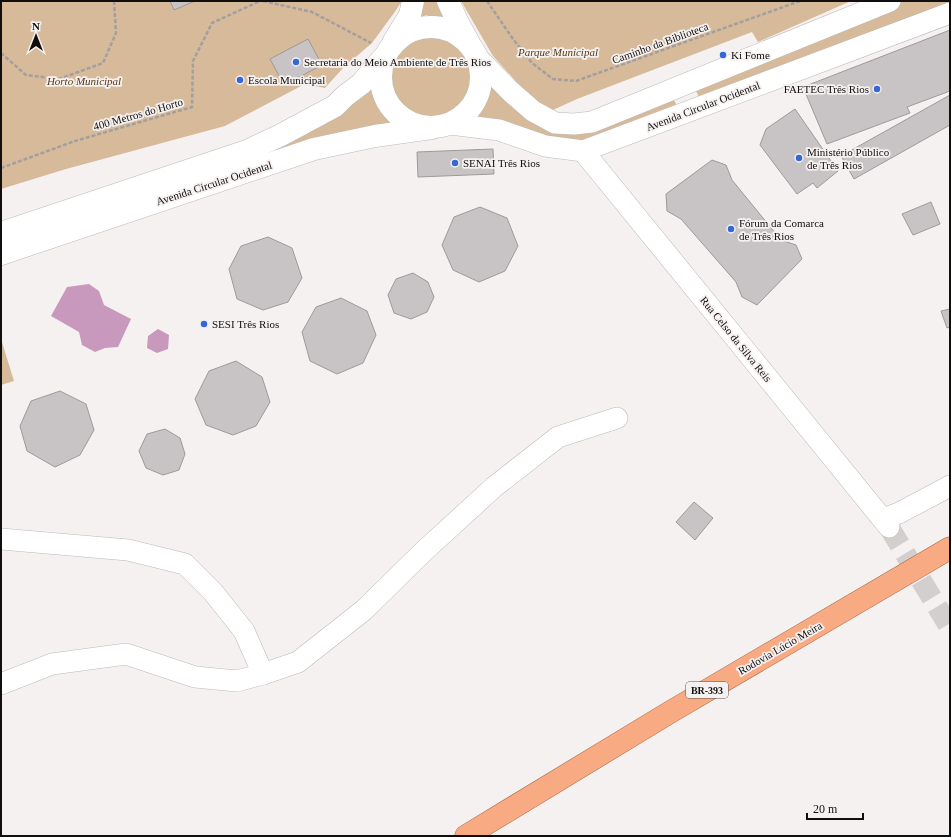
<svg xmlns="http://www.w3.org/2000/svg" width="951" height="837" viewBox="0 0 951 837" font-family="Georgia,serif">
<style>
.green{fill:#d7ba99}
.water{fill:#c899bd}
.building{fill:#c8c4c5;stroke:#9e9a9b}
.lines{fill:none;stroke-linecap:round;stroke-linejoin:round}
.minor-tunnel{stroke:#d4cfcf;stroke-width:21;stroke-dasharray:21 10;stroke-linecap:butt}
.minor-casing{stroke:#bdb9b8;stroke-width:22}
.tertiary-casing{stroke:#bdb9b8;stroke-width:23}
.trunk-casing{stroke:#a66545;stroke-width:23}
.path{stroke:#a39f9f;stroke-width:2.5;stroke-dasharray:4 2;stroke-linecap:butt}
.minor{stroke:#fff;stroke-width:21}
.tertiary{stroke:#fff;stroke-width:22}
.trunk{stroke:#f8aa82;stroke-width:22}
.poi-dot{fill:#3468d7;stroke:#f6f1f1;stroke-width:1.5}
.labels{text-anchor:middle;stroke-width:3.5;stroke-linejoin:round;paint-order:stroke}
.shield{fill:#f6f1f1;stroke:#555352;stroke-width:1}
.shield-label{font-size:10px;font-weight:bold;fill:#100f0e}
.street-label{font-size:11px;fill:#100f0e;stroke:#f6f1f1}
.park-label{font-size:11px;font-style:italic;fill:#543916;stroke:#f6f1f1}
.poi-label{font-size:11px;fill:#100f0e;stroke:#f6f1f1;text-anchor:start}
</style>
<rect width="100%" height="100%" fill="#f6f1f1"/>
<g class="green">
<polygon points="1,1 402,1 394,13 372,43 344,67 325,88 305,84 225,126 66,169 1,189"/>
<polygon points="418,1 447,1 458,27 426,15 405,27"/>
<polygon points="461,1 851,1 758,42 752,32 577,99 553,110 531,98 493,56"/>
<polygon points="898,1 950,1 950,10 702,104 693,84"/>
<circle cx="433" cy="77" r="44"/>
<polygon points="489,76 548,124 670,92 679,110 584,142 463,123 484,98"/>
<path d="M376 79C379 105 384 113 407 125L206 166Z"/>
<polygon points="1,339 14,381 1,385"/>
</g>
<g class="water">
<polygon points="89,284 99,291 104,305 131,319 118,347 105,348 95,352 82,345 79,332 51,316 67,287"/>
<polygon points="158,329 169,335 168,349 157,353 147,348 148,336"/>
</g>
<g class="building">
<polygon points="170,1 195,1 174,10"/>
<polygon points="950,30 950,91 907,107 910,113 827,144 803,87"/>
<polygon points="308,39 322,65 284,85 270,59"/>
<polygon points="950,95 950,125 854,179 841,156"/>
<polygon points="795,109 838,171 817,188 813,183 797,194 760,145 766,129"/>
<polygon points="493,149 494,174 418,177 417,152"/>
<polygon points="712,160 726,165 732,180 781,240 796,245 802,259 757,305 742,297 736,282 681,219 667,211 666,194"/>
<polygon points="931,202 940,224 913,235 902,214"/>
<polygon points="480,207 507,218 518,246 505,271 479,282 453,270 442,245 454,217"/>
<polygon points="268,237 292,248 302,278 288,302 263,310 237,299 229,269 241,246"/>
<polygon points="413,273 428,282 434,297 427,312 411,319 394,313 388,295 396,279"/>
<polygon points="341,298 367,311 376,335 363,363 337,374 310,361 302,332 316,307"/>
<polygon points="950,309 950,327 947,328 941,311"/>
<polygon points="236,361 262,377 270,402 256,426 233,435 206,425 195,399 209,371"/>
<polygon points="60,391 86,404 94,430 80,455 55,467 27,451 20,426 31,401"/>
<polygon points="165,429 180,438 185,454 179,470 163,475 146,468 139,451 147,434"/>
<polygon points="694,502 713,518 695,540 676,522"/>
</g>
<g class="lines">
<polyline class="minor-tunnel" points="889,527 950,628"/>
<defs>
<g id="minor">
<polyline points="478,58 510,91 533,111 555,123 574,124 592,122 890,1"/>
<polyline points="450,124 499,130 545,146 583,151 950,13"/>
<polyline points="583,151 889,527"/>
<polyline points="883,519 899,513 950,486"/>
<polyline points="1,539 128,550 185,564 213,592 244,631 263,674 237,681 195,677 126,654 52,664 1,684"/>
<polyline points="263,674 298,662 364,610 423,552 494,487 558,437 617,418"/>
</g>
<g id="tertiary">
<polyline points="448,1 457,21 469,43"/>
<circle cx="431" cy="77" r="50"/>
<polyline points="394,41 410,15 413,1"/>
<polyline points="1,233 247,151 281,135 335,106 345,96 361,84 384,57"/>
<polyline points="1,254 314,149 375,136 432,128"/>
</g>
<polyline id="trunk" points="466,836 672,711 950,548"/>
</defs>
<use href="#minor" class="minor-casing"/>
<use href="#tertiary" class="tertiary-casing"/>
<use href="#trunk" class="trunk-casing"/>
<g class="path">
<polyline points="263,1 312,12 371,43"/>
<polyline points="487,1 513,39 532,63 553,79 576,81 800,1"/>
<polyline points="1,53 26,75 59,79 103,63 116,33 114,1"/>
<polyline points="1,168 75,141 192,107 193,61 212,23 260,1"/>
</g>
<use href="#minor" class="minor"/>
<use href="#tertiary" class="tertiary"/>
<use href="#trunk" class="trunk"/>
</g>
<g class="poi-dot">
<circle cx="723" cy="55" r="4"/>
<circle cx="296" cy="62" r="4"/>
<circle cx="240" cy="80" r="4"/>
<circle cx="877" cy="89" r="4"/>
<circle cx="799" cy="158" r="4"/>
<circle cx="455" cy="163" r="4"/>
<circle cx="731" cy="229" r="4"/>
<circle cx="204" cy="324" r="4"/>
</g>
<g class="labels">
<rect class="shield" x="686" y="682" width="42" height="16" rx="3"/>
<g class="shield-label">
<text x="707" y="694">BR-393</text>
</g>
<g class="street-label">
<text transform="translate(660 43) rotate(-20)" y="4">Caminho da Biblioteca</text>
<text transform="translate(703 106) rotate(-21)" y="4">Avenida Circular Ocidental</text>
<text transform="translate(138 114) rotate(-16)" y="4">400 Metros do Horto</text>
<text transform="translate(214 183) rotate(-18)" y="4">Avenida Circular Ocidental</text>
<text transform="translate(736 339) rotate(51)" y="4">Rua Celso da Silva Reis</text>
<text transform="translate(780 648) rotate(-30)" y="4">Rodovia Lúcio Meira</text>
</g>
<g class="park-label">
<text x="558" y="56">Parque Municipal</text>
<text x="84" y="85">Horto Municipal</text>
</g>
<g class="poi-label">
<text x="731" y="59">Ki Fome</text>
<text x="304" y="66">Secretaria do Meio Ambiente de Três Rios</text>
<text x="248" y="84">Escola Municipal</text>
<text x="869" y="93" text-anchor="end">FAETEC Três Rios</text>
<text x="807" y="156">Ministério Público<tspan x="807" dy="13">de Três Rios</tspan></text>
<text x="463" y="167">SENAI Três Rios</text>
<text x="739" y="227">Fórum da Comarca<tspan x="739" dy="13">de Três Rios</tspan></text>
<text x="212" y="328">SESI Três Rios</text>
</g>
</g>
<rect width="951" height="837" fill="none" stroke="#100f0e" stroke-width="4"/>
<g transform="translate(36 36)" stroke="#f6f1f1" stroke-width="3" paint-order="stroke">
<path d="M0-3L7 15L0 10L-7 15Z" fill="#100f0e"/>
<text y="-6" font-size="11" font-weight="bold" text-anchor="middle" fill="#100f0e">N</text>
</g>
<path d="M807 813v6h56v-6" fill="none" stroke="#100f0e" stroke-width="2"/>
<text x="813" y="813" font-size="12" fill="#100f0e" stroke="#f6f1f1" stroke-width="3" paint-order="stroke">20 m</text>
</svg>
